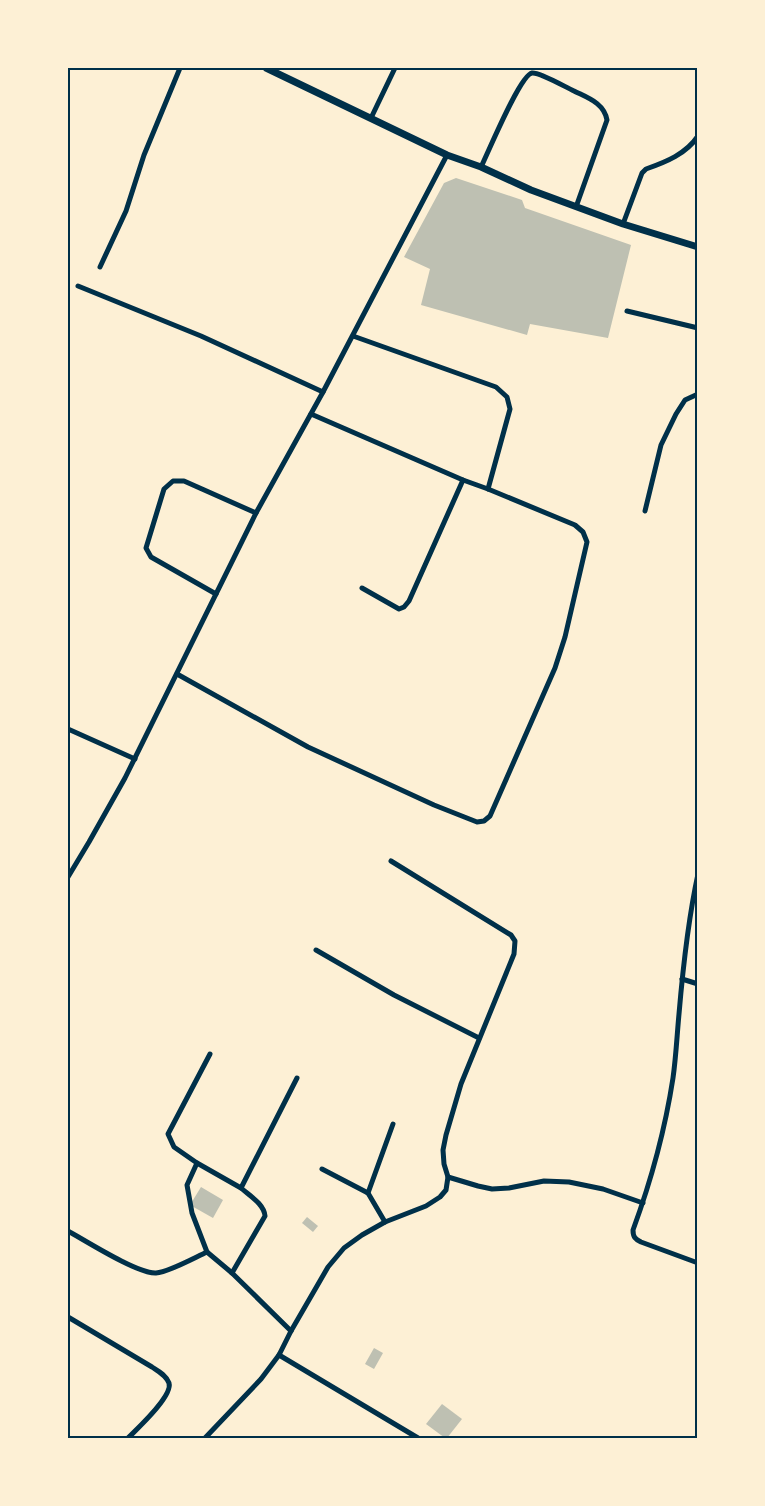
<svg xmlns="http://www.w3.org/2000/svg" width="765" height="1506" viewBox="0 0 765 1506" font-family="'IBM Plex Sans',sans-serif">
<style>
.building{fill:#bec0b2}
.lines{fill:none;stroke-linecap:round;stroke-linejoin:round}
.minor{stroke:#003049;stroke-width:5}
.tertiary{stroke:#003049;stroke-width:7}
.neatline{fill:none;stroke:#003049;stroke-width:2}
</style>
<rect width="100%" height="100%" fill="#fdf0d5"/>
<g class="building">
<polygon points="456,178 522,200 525,208 631,245 608,338 530,324 527,335 421,305 430,269 404,257 444,183"/>
<polygon points="201,1187 223,1200 213,1218 190,1205"/>
<polygon points="307,1217 318,1226 313,1232 302,1223"/>
<polygon points="374,1348 383,1353 374,1369 365,1364"/>
<polygon points="442,1404 462,1419 447,1438 445,1438 426,1424"/>
</g>
<g class="lines">
<g class="minor">
<polyline points="371,118 395,68"/>
<path d="M481 167C488 153 520 75 532 73 540 72 565 87 574 91 588 98 604 103 607 120L576 207"/>
<path d="M623 224 642 173 646 169C666 162 686 154 698 136"/>
<polyline points="100,267 126,211 144,155 180,68"/>
<polyline points="78,286 201,336 323,392"/>
<polyline points="627,311 698,328"/>
<polyline points="353,336 496,387 507,397 510,409 488,489"/>
<polyline points="645,511 661,445 676,414 685,400 698,394"/>
<polyline points="362,588 399,609 404,607 409,601 463,480"/>
<polyline points="216,594 151,557 146,548 164,489 173,481 184,481 256,513"/>
<polyline points="177,674 308,747 434,805 477,822 484,821 490,816 555,668 565,637 587,542 583,532 575,525 488,489 463,480 311,414"/>
<polyline points="68,729 135,759"/>
<path d="M698 874C688 920 683 967 679 1014 677 1035 676 1057 673 1078 665 1130 651 1181 633 1230 633 1237 635 1239 641 1242L698 1263"/>
<polyline points="68,877 89,842 125,778 256,513 323,392 447,155"/>
<polyline points="316,950 394,995 479,1038"/>
<polyline points="682,979 698,984"/>
<polyline points="197,1163 241,1188 297,1078"/>
<polyline points="322,1169 368,1193 385,1222"/>
<polyline points="448,1177 478,1186 492,1189 509,1188 544,1181 569,1182 603,1189 643,1203"/>
<polyline points="368,1193 393,1124"/>
<path d="M68 1231C86 1241 138 1274 156 1273 169 1272 194 1258 207 1252L232 1273 291 1331"/>
<polyline points="207,1252 192,1213 187,1185 197,1163 174,1147 168,1134 210,1054"/>
<path d="M232 1273 265 1216C264 1204 250 1196 241 1188"/>
<path d="M68 1317 152 1367C158 1371 166 1375 169 1383 173 1396 137 1429 128 1438"/>
<polyline points="279,1355 418,1438"/>
<polyline points="205,1438 261,1379 279,1355 291,1331 328,1267 344,1248 362,1235 385,1222 426,1206 440,1197 446,1190 448,1177 444,1164 443,1150 446,1135 461,1084 514,954 515,941 511,935 391,861"/>
</g>
<polyline class="tertiary" points="266,68 447,155 481,167 531,190 623,224 698,247"/>
</g>
<rect width="765" height="1506" fill="none" stroke="#fdf0d5" stroke-width="138"/>
<rect x="69" y="69" width="627" height="1368" class="neatline"/>
</svg>
